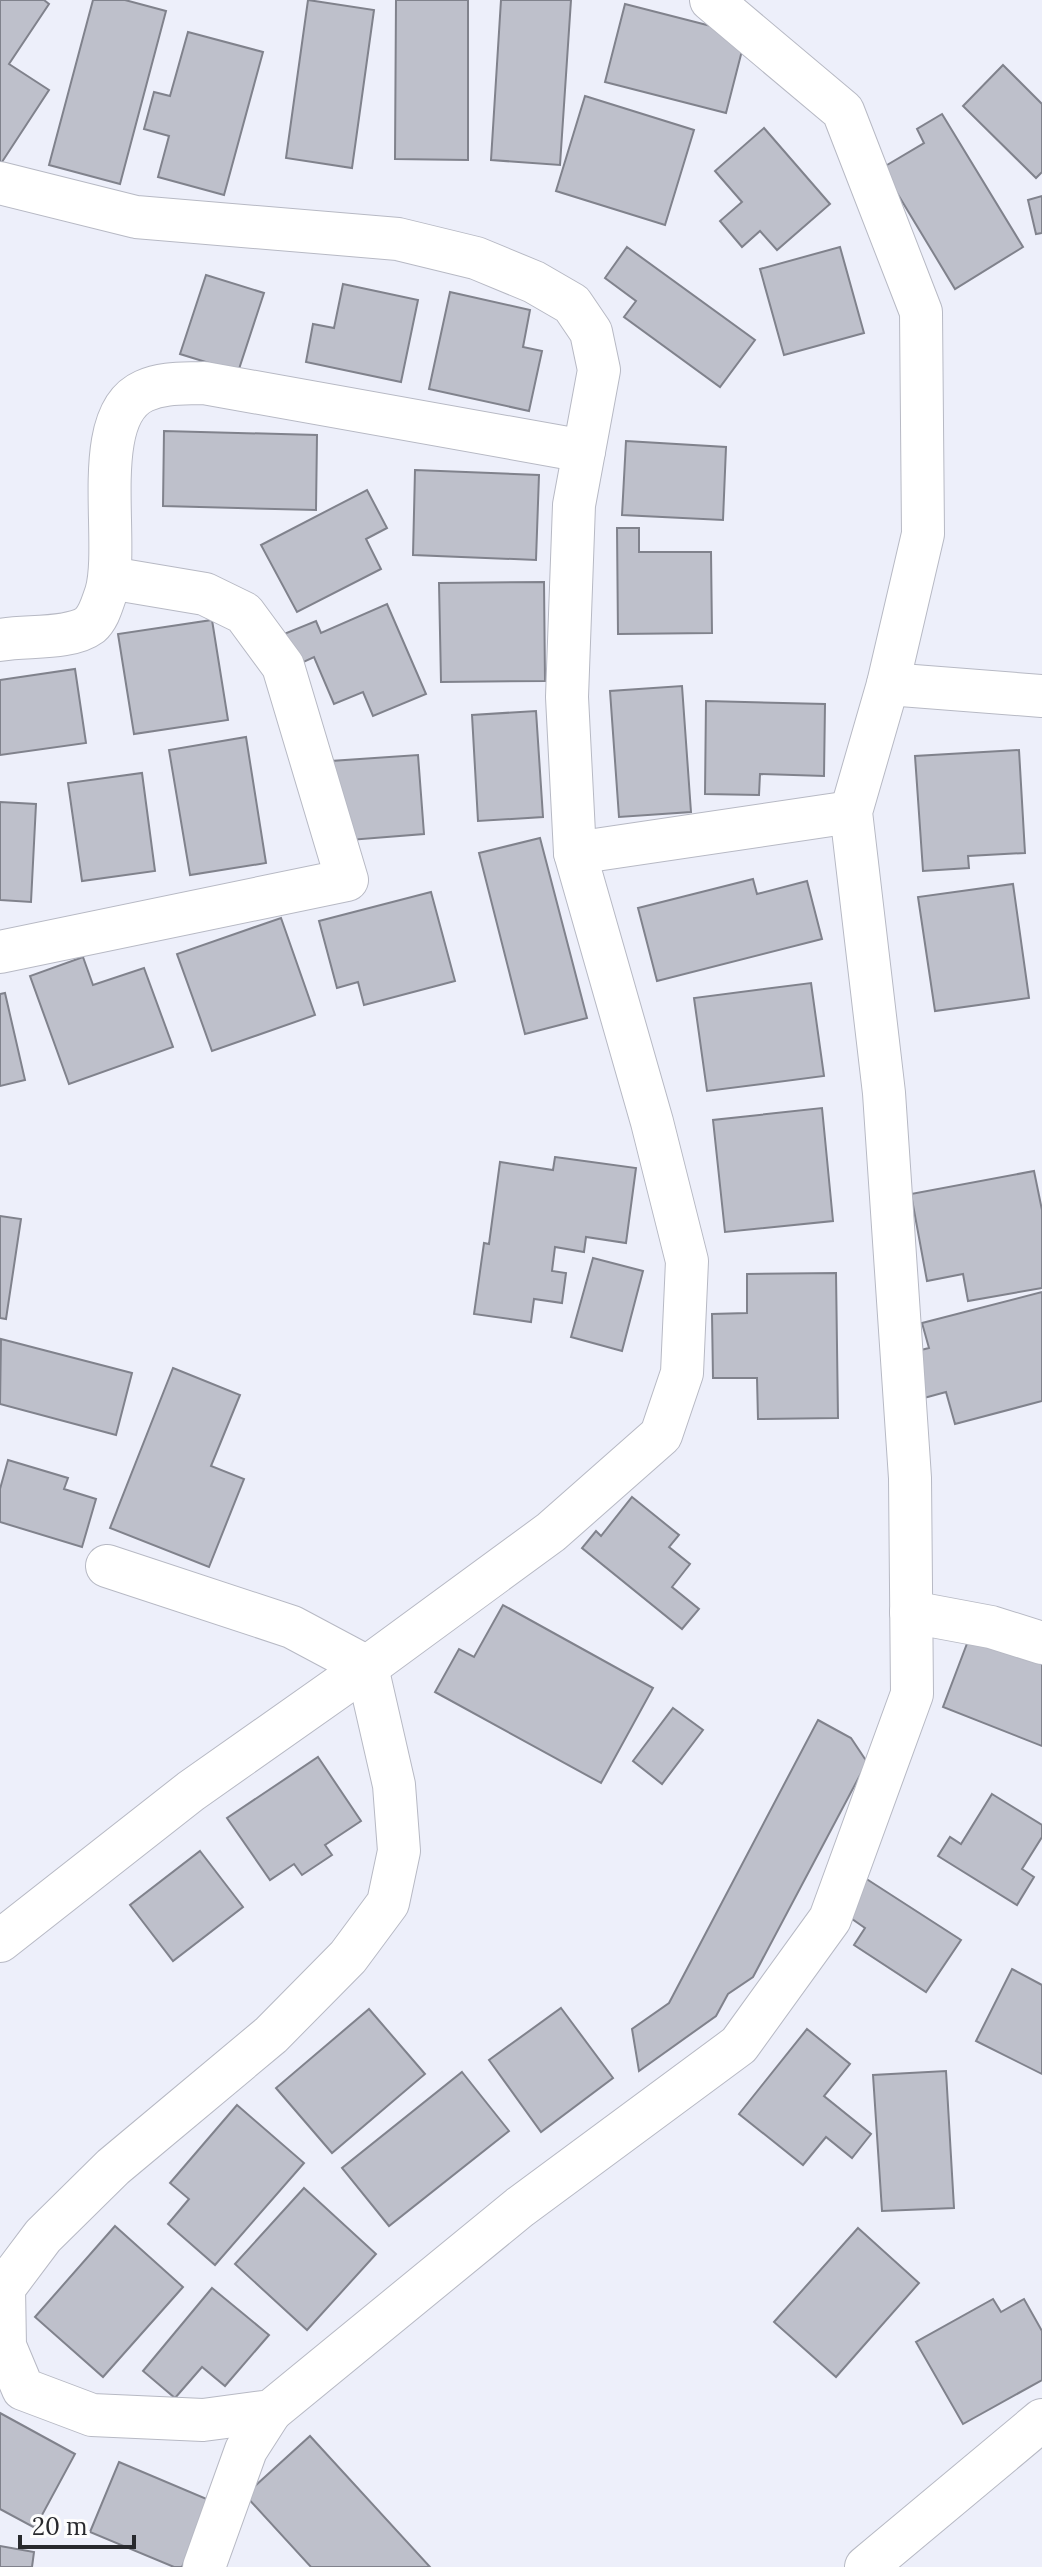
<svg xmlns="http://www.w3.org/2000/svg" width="1042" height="2567" viewBox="0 0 1042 2567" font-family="Lora,serif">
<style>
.building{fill:#bec0cb;stroke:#80828c;stroke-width:2}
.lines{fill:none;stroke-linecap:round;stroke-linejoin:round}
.street-casing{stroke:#b7b9c4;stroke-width:44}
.street{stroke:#fff;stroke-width:42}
</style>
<rect width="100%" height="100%" fill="#edeffa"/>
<g class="building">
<polygon points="0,0 44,0 49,4 9,64 49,90 0,165"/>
<polygon points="93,0 125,0 166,11 120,184 49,165"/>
<polygon points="308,0 374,10 352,168 286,158"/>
<polygon points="396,0 468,0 468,160 395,159"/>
<polygon points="501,0 571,0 560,165 491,160"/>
<polygon points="625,4 746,35 726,113 605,82"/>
<polygon points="188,32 263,52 224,195 158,177 169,136 144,129 154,92 170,96"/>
<polygon points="1003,65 1042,104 1042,172 1036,178 963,106"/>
<polygon points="585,96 694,130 665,225 556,191"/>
<polygon points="942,114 1023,247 955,289 882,168 924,143 917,129"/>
<polygon points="764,128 830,204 777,250 760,231 742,247 720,221 742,202 715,171"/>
<polygon points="1042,196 1042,233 1036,234 1028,200"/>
<polygon points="627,247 755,340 720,387 624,317 636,301 605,278"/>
<polygon points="840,247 864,333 784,355 760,269"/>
<polygon points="206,275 264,293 238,372 180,354"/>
<polygon points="343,284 418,300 401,382 306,362 313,324 334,328"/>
<polygon points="450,292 530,310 523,347 542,351 529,411 429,389"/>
<polygon points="164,431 317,435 316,510 163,506"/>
<polygon points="626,441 726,447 723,520 622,515"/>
<polygon points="415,470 539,475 536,560 413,555"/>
<polygon points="367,490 387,528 366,539 381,569 297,612 261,545"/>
<polygon points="617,528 639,528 639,552 711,552 712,633 618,634"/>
<polygon points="544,582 545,681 441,682 439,583"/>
<polygon points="387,604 426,694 373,716 363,692 334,704 314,657 297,665 284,634 316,621 321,633"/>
<polygon points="212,620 228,720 134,734 118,634"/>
<polygon points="75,669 86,743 0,755 0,680"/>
<polygon points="682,686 691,812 619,817 610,691"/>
<polygon points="706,701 825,704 824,776 760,774 759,795 705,794"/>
<polygon points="536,711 543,817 478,821 472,715"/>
<polygon points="246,737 266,863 190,875 169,750"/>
<polygon points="1019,750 1025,853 968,856 969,868 923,871 915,756"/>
<polygon points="418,755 424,834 337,841 331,761"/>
<polygon points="142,773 155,871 82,881 68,783"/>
<polygon points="0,802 36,804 31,902 0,900"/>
<polygon points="540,838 587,1018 525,1034 479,853"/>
<polygon points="753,879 757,894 807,881 822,939 657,981 638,908"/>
<polygon points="1013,884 1029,998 935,1011 918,897"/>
<polygon points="431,892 455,981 364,1005 358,982 337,988 319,921"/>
<polygon points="281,918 315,1015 212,1051 177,954"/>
<polygon points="83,957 93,985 144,968 173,1047 69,1084 30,976"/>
<polygon points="811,983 824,1076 707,1091 694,998"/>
<polygon points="5,993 25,1080 0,1086 0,994"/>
<polygon points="822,1108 833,1221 725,1232 713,1120"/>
<polygon points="555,1157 636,1168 626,1243 586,1237 584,1252 555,1247 552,1271 566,1273 562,1303 534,1299 531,1322 474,1314 484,1243 489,1244 500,1162 553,1170"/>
<polygon points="1034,1171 1042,1210 1042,1288 968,1301 963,1274 927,1281 911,1194"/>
<polygon points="0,1216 21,1219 6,1319 0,1318"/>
<polygon points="593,1258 643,1271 622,1351 571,1337"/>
<polygon points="836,1273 838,1418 758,1419 757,1378 713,1378 712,1314 747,1313 747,1274"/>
<polygon points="1042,1292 1042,1401 955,1424 946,1392 924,1398 913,1352 929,1348 922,1323"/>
<polygon points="1,1339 132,1373 116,1435 0,1404"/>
<polygon points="173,1368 240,1395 211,1466 244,1479 209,1567 110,1528"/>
<polygon points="8,1460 68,1478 64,1489 96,1499 82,1547 0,1522 0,1489"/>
<polygon points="632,1497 679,1535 669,1547 690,1564 672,1587 699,1609 682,1629 582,1548 596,1531 601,1536"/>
<polygon points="503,1605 653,1688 601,1783 435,1692 459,1649 474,1657"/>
<polygon points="971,1633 1042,1661 1042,1746 943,1707"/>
<polygon points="673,1708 703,1730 662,1784 633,1761"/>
<polygon points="818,1720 851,1738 867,1762 753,1977 728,1994 716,2016 639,2071 632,2029 669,2003"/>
<polygon points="318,1757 361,1821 325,1845 332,1855 302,1875 294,1864 270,1880 227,1818"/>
<polygon points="992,1794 1042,1825 1042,1837 1022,1869 1034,1877 1017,1905 938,1856 950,1837 961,1844"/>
<polygon points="200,1851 243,1907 173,1961 130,1905"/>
<polygon points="865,1878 961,1940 926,1992 854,1945 865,1928 842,1912"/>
<polygon points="1012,1969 1042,1985 1042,2074 976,2041"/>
<polygon points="561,2008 613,2078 541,2132 489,2060"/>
<polygon points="369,2009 425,2074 332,2153 276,2088"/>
<polygon points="807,2029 850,2064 824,2096 871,2134 852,2158 826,2137 803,2165 739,2114"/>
<polygon points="946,2071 954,2208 882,2211 873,2075"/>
<polygon points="462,2072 509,2131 389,2226 342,2168"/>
<polygon points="237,2105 304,2163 215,2265 168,2224 189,2199 170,2183"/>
<polygon points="304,2188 376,2254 307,2330 235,2264"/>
<polygon points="115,2226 183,2287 103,2377 35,2317"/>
<polygon points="858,2228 919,2283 836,2377 774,2322"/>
<polygon points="212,2288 269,2335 225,2386 202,2367 175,2398 143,2371"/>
<polygon points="993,2299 1001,2312 1024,2299 1042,2331 1042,2380 963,2424 916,2342"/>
<polygon points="0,2413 75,2454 35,2528 0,2509"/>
<polygon points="310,2436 430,2567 311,2567 245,2495"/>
<polygon points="119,2462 209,2500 182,2567 174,2567 90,2532"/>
<polygon points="0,2546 34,2552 32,2567 0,2567"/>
</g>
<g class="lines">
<defs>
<g id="street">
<polyline points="0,183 136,217 398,239 476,258 534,282 572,304 591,332 599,370 574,505 567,697 575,853 652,1122 687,1261 682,1373 661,1435 551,1532 367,1667 191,1791 0,1941"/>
<path d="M0 640C25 635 70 640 90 625 99 617 102 604 106 593 121 542 88 416 144 391 164 382 184 384 204 383L584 451"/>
<polyline points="888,684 1042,696"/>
<polyline points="575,853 851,812"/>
<polyline points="0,952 347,880 283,666 244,613 205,594 110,578"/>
<polyline points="107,1566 292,1627 367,1667 394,1785 399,1851 388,1903 348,1957 271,2035 113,2167 43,2236 4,2288 5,2346 23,2389 92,2415 203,2420 271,2411 520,2207 739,2045 830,1919 912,1694 910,1478 884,1093 851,812 888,684 923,534 921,312 843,111 711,0"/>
<polyline points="911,1612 991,1627 1042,1643"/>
<polyline points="204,2567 246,2450 271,2411"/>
<polyline points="866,2567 1042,2420"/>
</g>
</defs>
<use href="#street" class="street-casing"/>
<use href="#street" class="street"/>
</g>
<path d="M20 2535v12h114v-12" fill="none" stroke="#28292d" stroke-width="4"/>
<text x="32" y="2535" font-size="24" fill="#28292d" stroke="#fdfdfd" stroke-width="6" paint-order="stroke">20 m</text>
</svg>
